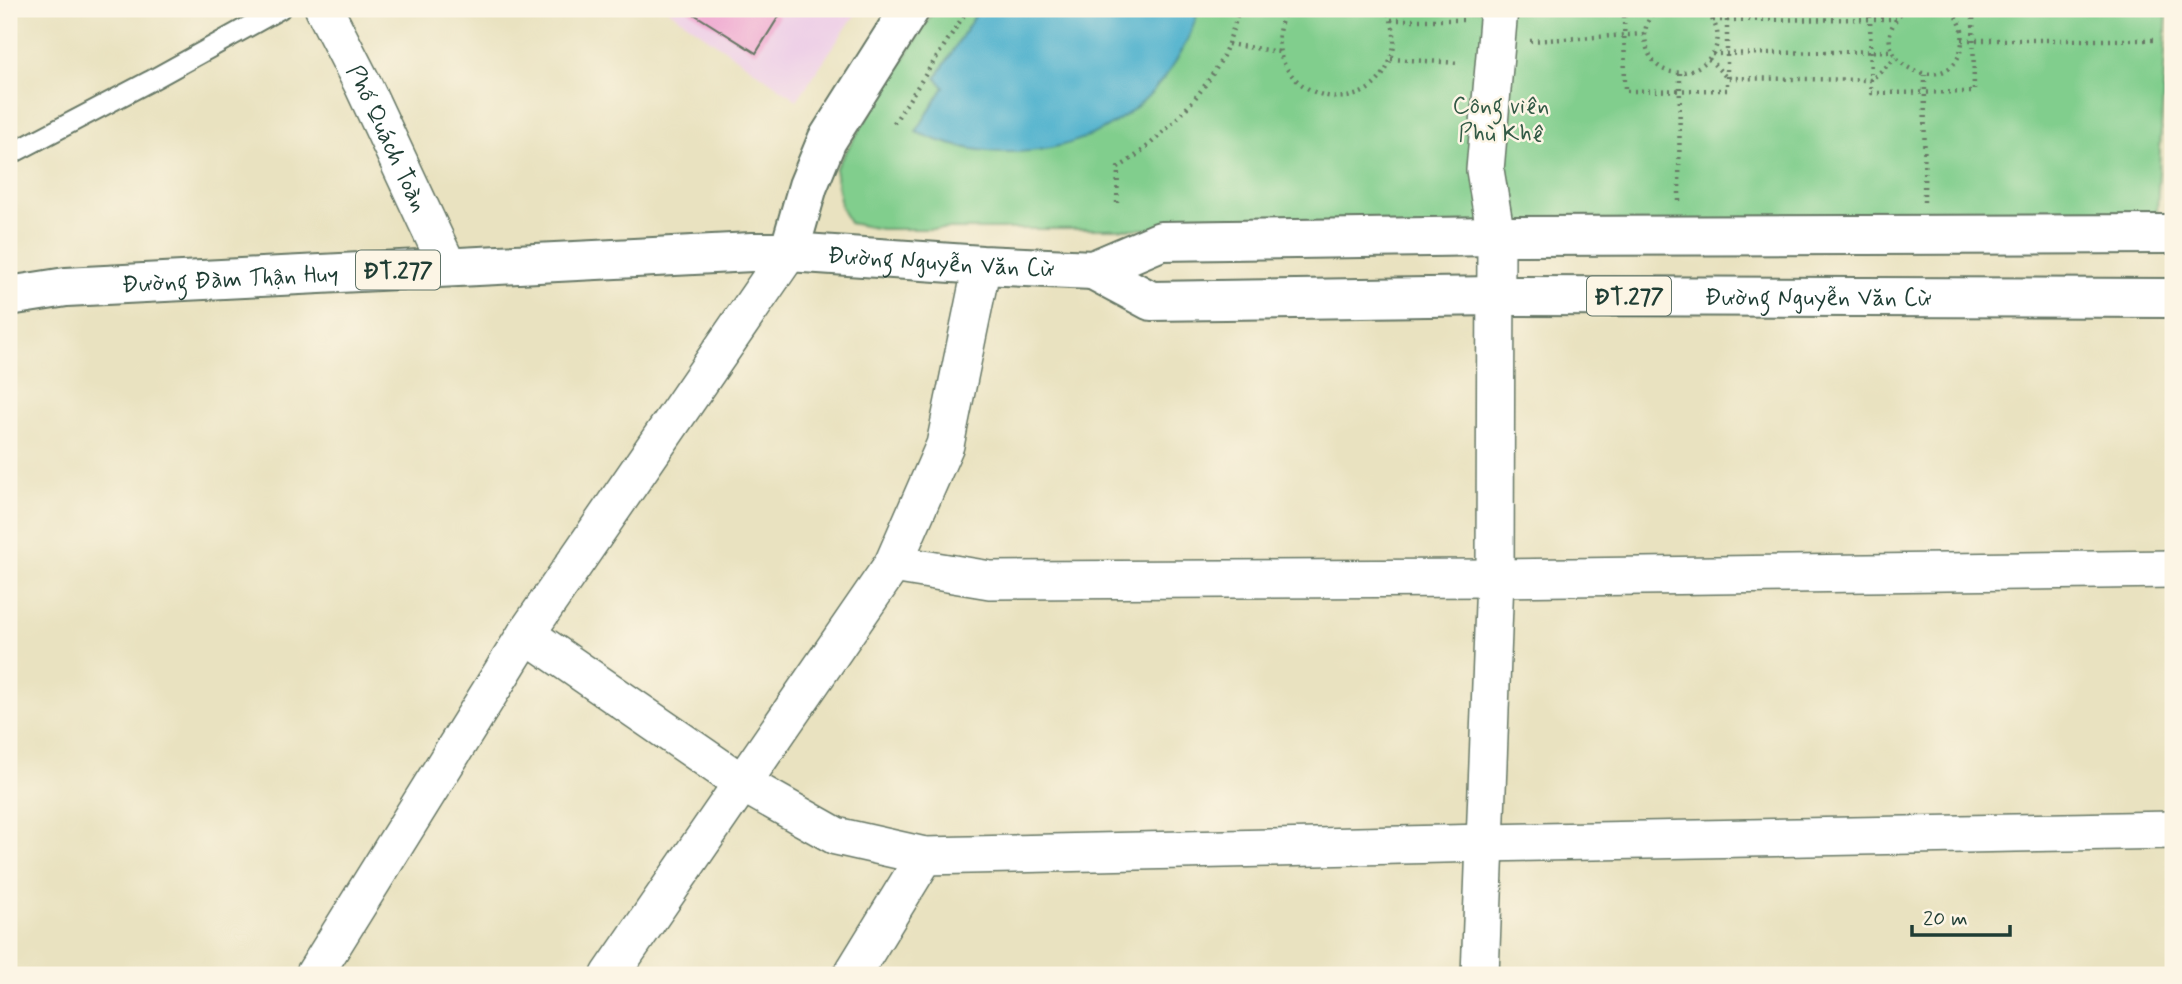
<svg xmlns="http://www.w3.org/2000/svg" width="2182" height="984" viewBox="0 0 2182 984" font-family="Mynerve,sans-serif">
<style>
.built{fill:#eed0e7}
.green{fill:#81ce8d;stroke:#508660;stroke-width:2}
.water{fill:#4eb1cd;stroke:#367780;stroke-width:2}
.building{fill:#efa9d1}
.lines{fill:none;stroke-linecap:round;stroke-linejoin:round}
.lane-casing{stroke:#667765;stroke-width:23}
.street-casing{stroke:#667765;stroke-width:40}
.secondary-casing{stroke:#667765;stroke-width:42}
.primary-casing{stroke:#667765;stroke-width:42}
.path{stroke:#667765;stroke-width:4.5;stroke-dasharray:2 5;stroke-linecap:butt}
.lane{stroke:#fff;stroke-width:19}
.street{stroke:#fff;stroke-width:37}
.secondary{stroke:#fff;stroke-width:38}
.primary{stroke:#fff;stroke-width:38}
.labels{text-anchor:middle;stroke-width:5;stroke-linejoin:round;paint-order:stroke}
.shield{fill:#fcf5e5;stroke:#617469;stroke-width:2}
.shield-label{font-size:23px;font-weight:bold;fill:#1f3d34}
.park-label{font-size:24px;fill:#335a46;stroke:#fcf5e5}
.street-label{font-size:24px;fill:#1f3d34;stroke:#fcf5e5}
</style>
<rect width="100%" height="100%" fill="#fcf5e5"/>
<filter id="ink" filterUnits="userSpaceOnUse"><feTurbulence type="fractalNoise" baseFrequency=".0143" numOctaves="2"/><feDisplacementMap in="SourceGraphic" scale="14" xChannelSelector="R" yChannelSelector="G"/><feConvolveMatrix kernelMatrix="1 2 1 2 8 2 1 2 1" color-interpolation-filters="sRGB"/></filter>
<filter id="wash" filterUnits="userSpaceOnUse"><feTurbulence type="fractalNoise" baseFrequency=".00686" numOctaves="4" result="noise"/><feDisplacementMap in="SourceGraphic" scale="28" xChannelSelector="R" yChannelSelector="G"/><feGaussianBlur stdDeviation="1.57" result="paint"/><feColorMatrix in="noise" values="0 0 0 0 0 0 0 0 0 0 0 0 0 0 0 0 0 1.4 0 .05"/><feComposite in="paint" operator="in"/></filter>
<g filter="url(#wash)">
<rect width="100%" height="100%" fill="#e9e2c0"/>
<polygon class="built" points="667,9 859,9 797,100"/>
<polygon class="green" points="935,9 2167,9 2157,212 2144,229 881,229 849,223 841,207 835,169"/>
<path class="water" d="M979 9H1199C1161 135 1032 183 916 132L944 87 936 78Z"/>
<g id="blocks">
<polygon class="building" points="686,9 767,9 779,16 756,53"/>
</g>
</g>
<g filter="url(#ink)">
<use href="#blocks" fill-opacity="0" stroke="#667765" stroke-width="2"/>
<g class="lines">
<defs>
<polyline id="lane" points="9,155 150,81 280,9"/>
<g id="street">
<path id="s1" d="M324 9 363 85 448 267"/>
<polyline points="893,564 990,580 1495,578 2173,569"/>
<polyline points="526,634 742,783 836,836 925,856 1486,843 2173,830"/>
<polyline points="314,975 526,634 789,252"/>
<polyline points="610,975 893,564 945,445 982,265"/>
<polyline points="852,975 925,856"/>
<polyline points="1480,975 1495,578 1496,236 1485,170 1499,9"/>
</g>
<polyline id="secondary" points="789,252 808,186 827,140 910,9"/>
<g id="primary">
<path id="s2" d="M1093 270 1151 301 1495 296 2173 298"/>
<path id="s3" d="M9 296 66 287 752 252H789L982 265 1093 270 1161 241 1496 236 2173 234"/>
</g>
</defs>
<use href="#lane" class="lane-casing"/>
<use href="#street" class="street-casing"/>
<use href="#secondary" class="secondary-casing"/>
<use href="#primary" class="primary-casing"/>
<g class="path">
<path d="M1287 9C1247 83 1360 136 1390 61 1397 44 1395 25 1386 9"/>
<polyline points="1624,9 1625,91 1727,90 1727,9"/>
<path d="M1657 9C1647 18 1643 31 1646 44 1658 104 1752 58 1704 9"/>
<polyline points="1870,9 1871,93 1974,92 1973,9"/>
<path d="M1905 9C1851 60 1956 107 1962 42 1964 28 1959 17 1947 9"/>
<polyline points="1391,20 1464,20"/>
<polyline points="1713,20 1896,19"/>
<polyline points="1962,40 2155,40"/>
<polyline points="1530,41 1645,34"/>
<polyline points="1228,44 1280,52"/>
<polyline points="1712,54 1893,51"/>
<polyline points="1391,59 1460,63"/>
<polyline points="1709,59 1727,78 1871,80 1896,58"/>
<polyline points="894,123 968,9"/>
<polyline points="1679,201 1680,73"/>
<polyline points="1924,202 1925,75"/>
<path d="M1117 203 1118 168C1155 145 1200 99 1221 60 1229 44 1234 26 1239 9"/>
</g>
<use href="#lane" class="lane"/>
<use href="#street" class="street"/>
<use href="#secondary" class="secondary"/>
<use href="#primary" class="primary"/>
</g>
</g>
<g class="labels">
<g class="shield">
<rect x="356" y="250.5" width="84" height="39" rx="5"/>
<rect x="1587" y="276.5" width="84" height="39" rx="5"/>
</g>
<g class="shield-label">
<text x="398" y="278">ĐT.277</text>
<text x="1629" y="304">ĐT.277</text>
</g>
<g class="park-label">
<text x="1501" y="113">Công viên<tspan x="1501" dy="28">Phù Khê</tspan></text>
</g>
<g class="street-label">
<text dy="8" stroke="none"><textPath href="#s1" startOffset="144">Phố Quách Toàn</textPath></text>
<text dy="8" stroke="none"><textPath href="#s3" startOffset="934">Đường Nguyễn Văn Cừ</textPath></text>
<text dy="8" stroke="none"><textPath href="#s3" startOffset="222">Đường Đàm Thận Huy</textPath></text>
<text dy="8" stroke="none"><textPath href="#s2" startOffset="733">Đường Nguyễn Văn Cừ</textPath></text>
</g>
</g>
<rect width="2182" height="984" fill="none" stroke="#fcf5e5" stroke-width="35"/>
<path d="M1912 925v10h98v-10" fill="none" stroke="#1f3d34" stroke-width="3.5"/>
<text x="1923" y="925" font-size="21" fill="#1f3d34" stroke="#fcf5e5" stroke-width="5" paint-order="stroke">20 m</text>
</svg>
